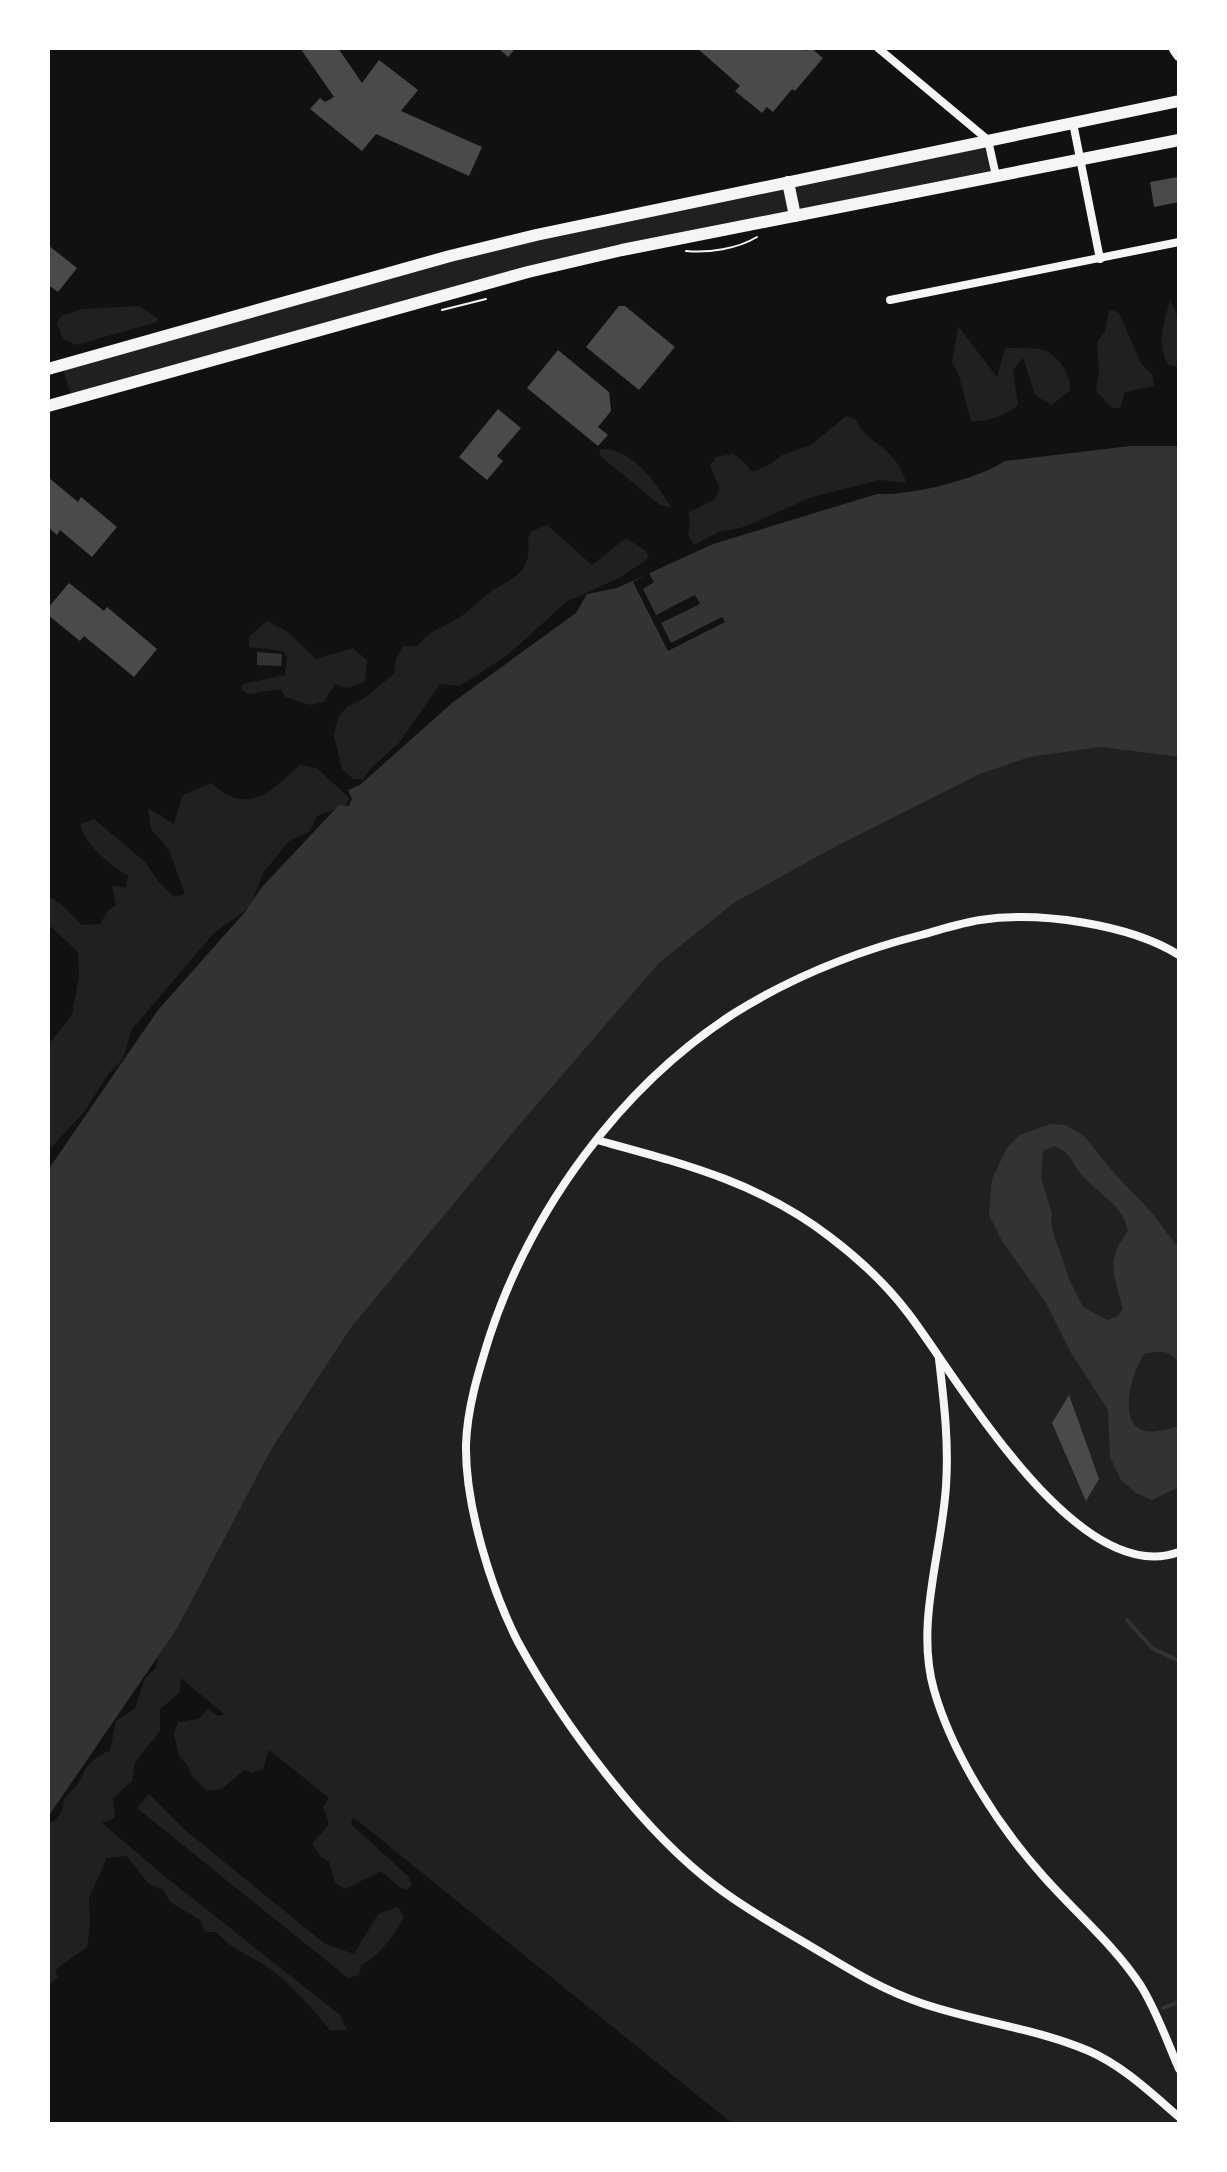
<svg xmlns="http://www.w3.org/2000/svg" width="1227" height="2172" viewBox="0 0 1227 2172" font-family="Arial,sans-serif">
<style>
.green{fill:#202020}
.water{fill:#333;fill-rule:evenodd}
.pier{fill:#111}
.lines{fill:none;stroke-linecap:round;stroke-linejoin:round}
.stream{stroke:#333;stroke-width:4}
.building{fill:#4a4a4a}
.path{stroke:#f5f5f5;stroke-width:2}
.minor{stroke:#f5f5f5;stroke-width:8}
.primary{stroke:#f5f5f5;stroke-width:12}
</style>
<rect width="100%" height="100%" fill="#111"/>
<g class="green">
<polygon points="987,139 996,176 606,254 72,399 62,365 450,256"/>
<path d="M1170 300 1179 319V367L1169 365C1155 344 1164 324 1170 300Z"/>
<polygon points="140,306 158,319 157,322 76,345 63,339 57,323 61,316 82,309"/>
<polygon points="1109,309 1119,313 1141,364 1152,374 1154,386 1125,392 1120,408 1112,408 1096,391 1099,372 1097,342 1105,332"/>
<path d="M958 326 997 377 1005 348C1013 348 1040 348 1044 350 1059 356 1072 376 1070 391L1051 405 1035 395 1023 358 1013 370 1018 405C1004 417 989 420 971 422L958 372 952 363Z"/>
<path d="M846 416 856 420C868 444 882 442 894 459 900 466 903 475 907 483L880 480 812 497 744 527 719 532 694 545 688 535 690 522 688 513 714 500 720 489 710 466 716 457 733 454 744 462 752 472 771 464 782 455 811 445Z"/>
<path d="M601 449C633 448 656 484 672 508L660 505 599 455Z"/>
<path d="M547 525 592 565 626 538 646 551 649 558 621 577 566 602 509 654 460 686 440 684 399 743 371 768 363 780 353 779 342 769 334 736 338 717 348 706 363 699 394 674 396 659 403 646H418C429 629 449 626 464 614 473 608 480 600 488 594 515 575 532 575 528 537L532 531Z"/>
<polygon points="267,621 288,632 316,659 353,648 367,660 365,682 347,688 335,684 324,702 310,705 285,697 281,689 250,694 241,690 243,684 285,675 287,658 283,651 249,647 249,637"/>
<path d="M1101 747 1179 757V2124H733L353 1817 351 1824 409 1877 412 1885 406 1890 398 1886 381 1871 345 1889 335 1883 329 1862 321 1857 312 1844 329 1824 323 1807 329 1798 269 1750 263 1769 252 1773 244 1770 222 1789 207 1791 192 1776 187 1764 179 1756 174 1734 178 1722 198 1719 208 1709 219 1716 224 1714 181 1678 180 1692 160 1709V1731L135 1762 132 1781 113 1798 115 1818 102 1823 163 1875 340 2015 347 2030H330C312 2009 295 1988 273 1971 252 1955 234 1952 216 1932H205L200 1920 170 1902 163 1890 148 1883 127 1856 107 1858 89 1898 90 1923 87 1947 55 1970 58 1977 48 1986V1823L56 1820 62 1811 64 1799 78 1784 86 1768 97 1757 110 1750 116 1721 135 1708 145 1678 155 1669 158 1660 156 1658 178 1627 271 1450 350 1329 515 1130 659 963 734 903 831 849 980 774 1030 757Z"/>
<path d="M300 765 317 768 349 798 346 805 317 816 310 831 289 841 263 873 250 907 214 933 132 1029 123 1059 108 1074 85 1111 48 1151V1045L72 1015 79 975 78 952 48 924V896L61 904 82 925 100 924 107 912 116 905 112 885 126 888 128 876C109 864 86 846 80 824L94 819 145 862 158 881 174 897 185 894 169 850 151 829 148 808 174 824 182 796 211 783C249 817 270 792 300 765Z"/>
<path d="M149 1794 185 1830 325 1944 354 1954 378 1914 398 1907 404 1917C396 1934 378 1957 361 1965L359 1975 348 1978 137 1808Z"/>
</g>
<g class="water">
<path d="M1130 446H1179V757L1101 747 1030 757 980 774 831 849 734 903 659 963 515 1130 350 1329 271 1450 178 1627 48 1817V1170L158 1010 245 912 262 887 339 805 349 806 352 799 348 790 360 785 452 703 576 613 587 594 617 588 713 544 877 494C910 496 978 479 1005 461Z"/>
<polygon points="257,652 282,654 281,666 257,665"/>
<path d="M1050 1124 1066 1125 1084 1136 1116 1175 1153 1214 1179 1249V1363C1169 1349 1160 1351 1144 1354 1122 1392 1116 1452 1179 1425V1487L1152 1500 1136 1493 1121 1480 1110 1457 1108 1410 1071 1353 1046 1303 1002 1241 989 1215 992 1179 1007 1148 1020 1135ZM1054 1146C1072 1152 1072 1165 1084 1177 1100 1195 1124 1206 1128 1231 1105 1262 1114 1273 1123 1309L1118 1316 1107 1320 1083 1307 1070 1281 1054 1235 1051 1222 1052 1214 1041 1178 1043 1151Z"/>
</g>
<polygon class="pier" points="649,573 654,582 643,589 656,615 695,595 700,604 661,623 671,643 722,617 725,622 668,651 633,582"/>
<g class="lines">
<g class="stream">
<polyline points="1127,1620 1152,1648 1179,1661"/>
<polyline points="1163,2008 1179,2002"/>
</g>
</g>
<g class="building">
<polygon points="300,48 338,48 362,83 379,60 418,90 401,111 482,147 469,176 376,134 362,151 310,109 320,98 325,102 334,97"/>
<polygon points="498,48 516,48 508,57"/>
<polygon points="697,48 802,48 806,51 811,48 823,58 795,91 792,89 773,112 767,107 762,113 735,91 740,86"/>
<polygon points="1178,177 1179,202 1154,207 1150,182"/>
<polygon points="48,245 77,268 58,292 48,285"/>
<polygon points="619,306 625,306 675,347 639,390 586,347"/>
<polygon points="558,350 609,392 611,411 598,427 608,435 598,446 527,388"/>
<polygon points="498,409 521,428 497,456 503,461 487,480 459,457"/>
<polygon points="48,477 78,502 81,497 117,527 92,557 60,530 57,535 48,527"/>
<polygon points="69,583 104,611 107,607 157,649 134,677 84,636 80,641 48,615 48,608"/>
<polygon points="1069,1395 1099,1479 1086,1501 1052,1423"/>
</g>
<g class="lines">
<g class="path">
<path d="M686 251C709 253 737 249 757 237"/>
<polyline points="442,310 486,299"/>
</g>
<g class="minor">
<polyline points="878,48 988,140 996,176"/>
<polyline points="1073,123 1100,259"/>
<polyline points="890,300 1179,242"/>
<path d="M1179 955C1129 924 1039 911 980 920 960 923 940 930 921 935 854 952 792 977 733 1014 620 1087 532 1209 490 1335 479 1370 467 1408 466 1445 465 1505 491 1589 518 1642 562 1723 643 1832 717 1887 747 1910 780 1928 812 1947 849 1969 880 1989 921 2003 976 2022 1035 2028 1089 2051 1123 2066 1151 2093 1179 2117"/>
<path d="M597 1140C681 1163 759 1182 830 1237 859 1259 886 1284 908 1313 958 1378 1077 1590 1179 1552"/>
<path d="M939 1359C944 1402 949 1443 946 1486 942 1552 915 1624 934 1690 953 1756 999 1827 1044 1877 1076 1913 1115 1946 1141 1986 1157 2012 1167 2041 1179 2069"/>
</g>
<g class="primary">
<polyline points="1175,49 1179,55"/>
<polyline points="788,182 795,216"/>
<polyline points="48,369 450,256 536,235 1179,101"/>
<polyline points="48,406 528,272 622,250 1179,140"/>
</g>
</g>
<rect width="1227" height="2172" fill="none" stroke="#ffffff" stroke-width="100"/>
</svg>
